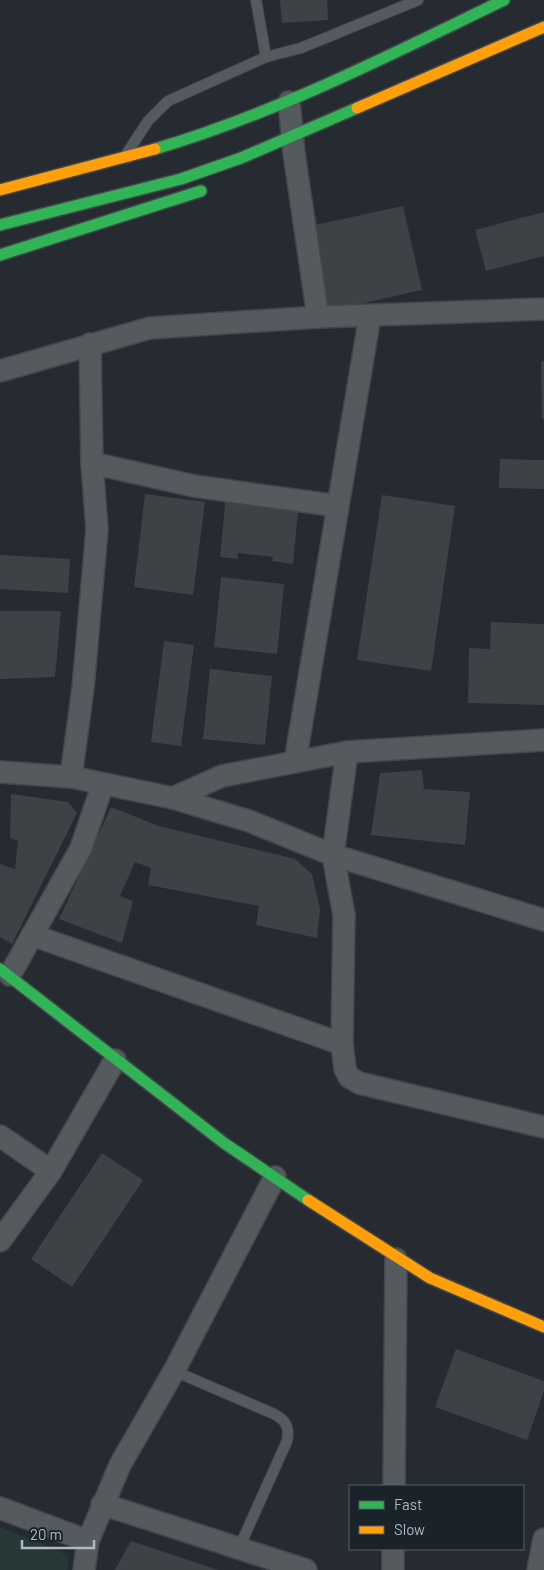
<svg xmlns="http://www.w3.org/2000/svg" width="544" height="1570" viewBox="0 0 544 1570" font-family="Barlow,sans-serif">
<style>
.green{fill:#273838}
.building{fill:#3d4247}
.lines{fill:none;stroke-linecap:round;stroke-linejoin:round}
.lane-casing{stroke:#43474b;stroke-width:12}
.street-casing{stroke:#43474b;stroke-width:24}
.fast-casing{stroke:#43474b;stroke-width:14}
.slow-casing{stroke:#43474b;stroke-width:14}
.lane{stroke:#555a5f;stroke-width:10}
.street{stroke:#555a5f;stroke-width:21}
.fast{stroke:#30b455;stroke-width:11}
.slow{stroke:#ff9f0a;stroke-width:11}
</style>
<rect width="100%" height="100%" fill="#252b30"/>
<polygon class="green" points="0,1527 60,1551 69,1558 67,1570 0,1570"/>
<g class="building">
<polygon points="280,0 327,0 328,20 282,23"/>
<polygon points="403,206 422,290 329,311 310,226"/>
<polygon points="544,212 544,256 486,271 475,230"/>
<polygon points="544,361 544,419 542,419 541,362"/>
<polygon points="500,459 544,460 544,489 499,488"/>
<polygon points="145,494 205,502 193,595 134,587"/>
<polygon points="226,495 299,502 293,564 272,561 273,557 238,553 238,559 220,557"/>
<polygon points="382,495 455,506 431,671 357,660"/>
<polygon points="0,555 70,559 68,593 0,589"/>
<polygon points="221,577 284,584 277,654 214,647"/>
<polygon points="0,611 61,611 55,677 0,679"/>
<polygon points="491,622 544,624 544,705 468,703 469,648 490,649"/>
<polygon points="164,641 194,645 181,746 151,742"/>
<polygon points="210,669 272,676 265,745 203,739"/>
<polygon points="422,770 424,789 470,792 465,845 371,835 380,773"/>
<polygon points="11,794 68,802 77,813 12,944 0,937 0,864 15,869 18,841 10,838"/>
<polygon points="111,807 159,826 295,859 312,874 320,909 317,938 256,925 259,906 148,885 151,868 135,862 120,896 133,901 122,943 59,919"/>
<polygon points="102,1153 143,1180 72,1287 31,1259"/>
<polygon points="456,1349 544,1381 544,1391 527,1440 435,1407"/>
<polygon points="131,1541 218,1570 115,1570"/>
</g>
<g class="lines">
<defs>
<g id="lane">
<polyline points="256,0 266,57"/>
<polyline points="127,153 148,121 168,101 266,57 301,48 418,0"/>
<path d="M174 1371 274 1414C286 1420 290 1428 287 1441L239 1548"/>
</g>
<g id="street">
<polyline points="289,102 294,153 318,317"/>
<polyline points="0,371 150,328 318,317 544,309"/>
<polyline points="92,463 194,486 338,506"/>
<polyline points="347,752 333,855 344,915 342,1044 345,1069 349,1077 359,1083 544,1127"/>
<polyline points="295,762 370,316"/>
<polyline points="0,772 71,777 173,798 249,821 333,855 544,920"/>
<polyline points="71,777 83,688 97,530 92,463 90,344"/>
<polyline points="173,798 222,776 347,752 544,740"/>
<polyline points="32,935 342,1044"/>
<polyline points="10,975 81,848 103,784"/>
<polyline points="0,1136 51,1171"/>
<polyline points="0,1241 51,1171 115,1060"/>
<polyline points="394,1486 396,1259"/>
<polyline points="102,1504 306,1570"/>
<polyline points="0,1508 88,1541 120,1465 174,1371 275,1177"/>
<polyline points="84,1570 88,1541"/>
<polyline points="393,1570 393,1549"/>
<polyline points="538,1570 544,1539"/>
</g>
<g id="fast">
<path d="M155 149C277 113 390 55 504 0"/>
<polyline points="0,225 181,179 241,158 357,108"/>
<polyline points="0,255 201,191"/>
<polyline points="0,969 224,1143 308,1200"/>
</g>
<g id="slow">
<polyline points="357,108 544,27"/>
<polyline points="0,190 155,149"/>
<polyline points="308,1200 430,1278 544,1327"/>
</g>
</defs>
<use href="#lane" class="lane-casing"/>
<use href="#street" class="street-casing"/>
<use href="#fast" class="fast-casing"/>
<use href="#slow" class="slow-casing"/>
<use href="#lane" class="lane"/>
<use href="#street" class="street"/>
<use href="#fast" class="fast"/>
<use href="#slow" class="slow"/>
</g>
<rect x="349" y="1485" width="175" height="65" fill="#1a222a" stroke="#565e67"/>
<rect x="359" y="1501" width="25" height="8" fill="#30b455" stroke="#565e67"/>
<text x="394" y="1510" font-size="15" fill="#afb8c2">Fast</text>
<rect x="359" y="1526" width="25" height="8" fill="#ff9f0a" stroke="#565e67"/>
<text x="394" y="1535" font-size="15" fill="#afb8c2">Slow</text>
<path d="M22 1540v8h72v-8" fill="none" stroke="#afb8c2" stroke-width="2.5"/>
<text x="30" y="1540" font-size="15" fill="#afb8c2" stroke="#1a222a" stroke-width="4" paint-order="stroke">20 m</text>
</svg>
